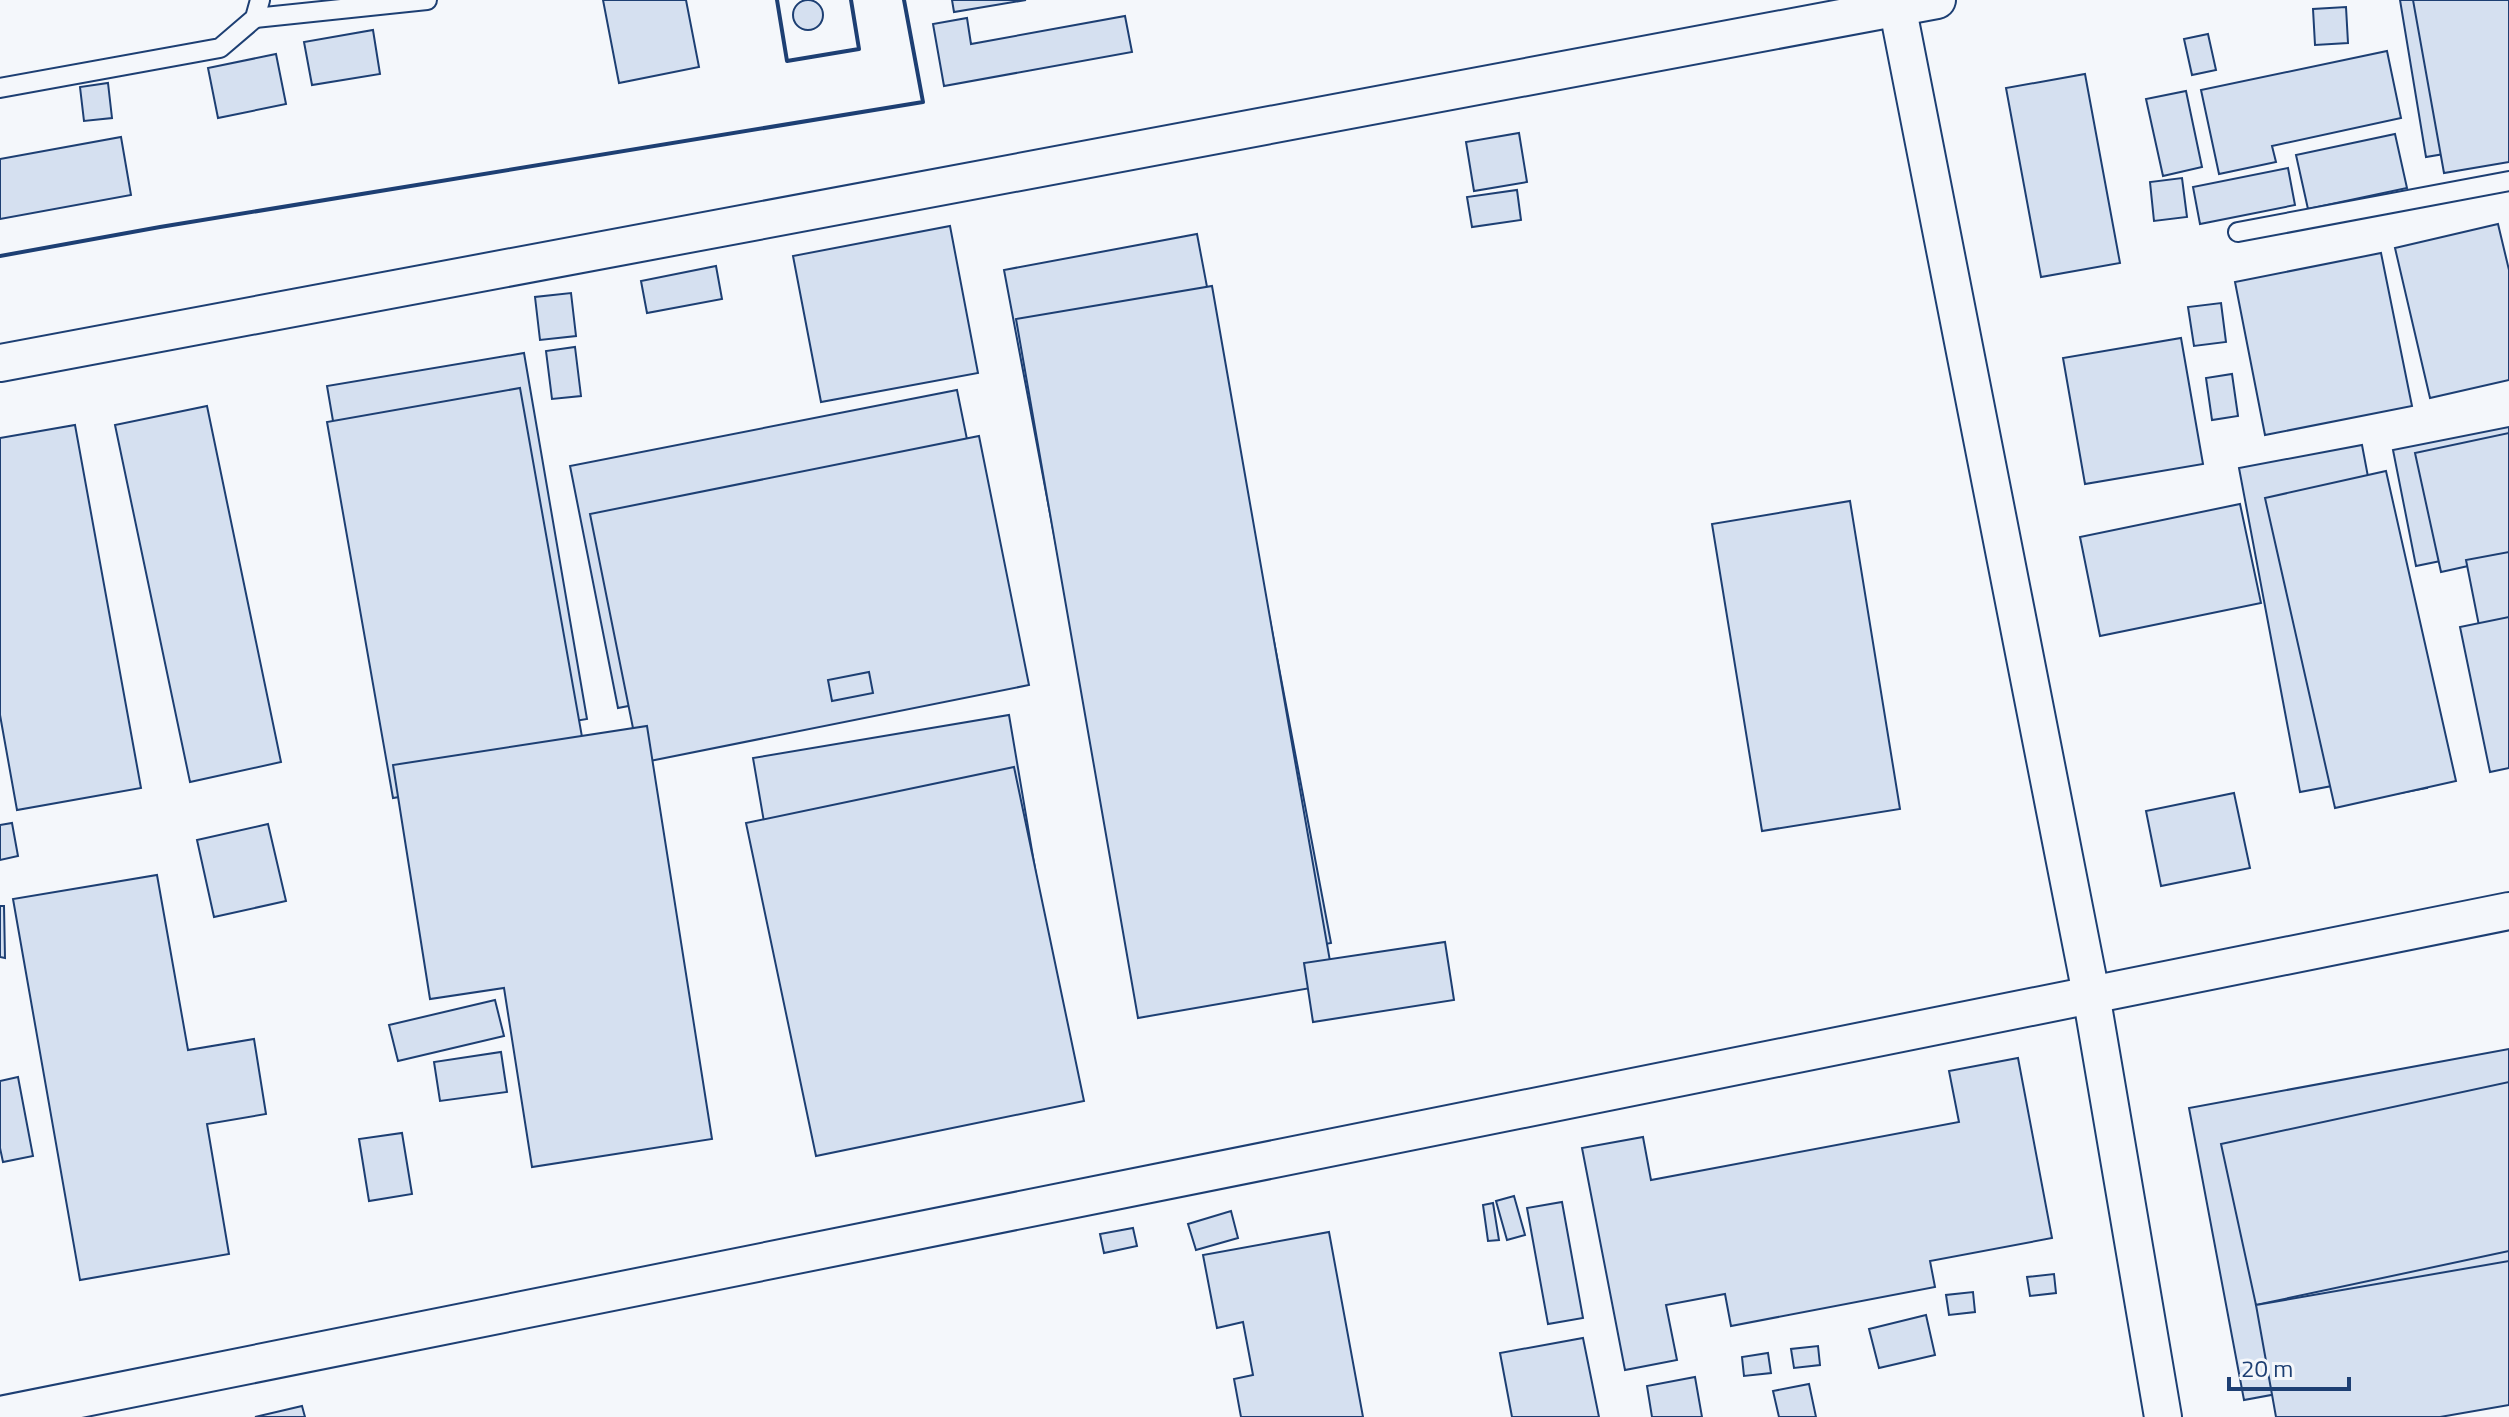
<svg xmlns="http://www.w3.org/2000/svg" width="2509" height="1417" viewBox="0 0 2509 1417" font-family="'Titillium Web',sans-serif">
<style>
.building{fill:#d5e0f0;stroke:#1d3f73;stroke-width:2}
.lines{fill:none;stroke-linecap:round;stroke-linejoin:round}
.lane-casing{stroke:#1d3f73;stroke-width:22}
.street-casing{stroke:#1d3f73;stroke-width:40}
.lane{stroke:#f4f7fb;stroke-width:18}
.street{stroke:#f4f7fb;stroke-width:36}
.wall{stroke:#1d3f73;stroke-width:4}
</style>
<rect width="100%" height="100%" fill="#f4f7fb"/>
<g class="building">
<polygon points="603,0 686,0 699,67 619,83"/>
<polygon points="952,0 1026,0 954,12"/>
<polygon points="2400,0 2509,0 2509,143 2426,157"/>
<polygon points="2413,0 2509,0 2509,162 2444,173"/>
<circle cx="808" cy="15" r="15"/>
<polygon points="2346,7 2348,43 2315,45 2313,9"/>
<polygon points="1125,16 1132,52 944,86 933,24 967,18 971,44"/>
<polygon points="373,30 380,74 312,85 304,42"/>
<polygon points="2208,34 2216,70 2192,75 2184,39"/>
<polygon points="2387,51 2401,118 2272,146 2276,162 2219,174 2201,90"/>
<polygon points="276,54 286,104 218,118 208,68"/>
<polygon points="2085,74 2120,263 2041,277 2006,88"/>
<polygon points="108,83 112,118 84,121 80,87"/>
<polygon points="2186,91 2202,167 2163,176 2146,99"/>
<polygon points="1519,133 1527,182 1474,191 1466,142"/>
<polygon points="2395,134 2407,188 2308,209 2296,155"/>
<polygon points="121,137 131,195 0,219 0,159"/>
<polygon points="2288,168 2295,205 2200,224 2193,187"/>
<polygon points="2182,178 2187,217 2154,221 2150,182"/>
<polygon points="1517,190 1521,220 1472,227 1467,197"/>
<polygon points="2498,224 2509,270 2509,380 2430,398 2395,248"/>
<polygon points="950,226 978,373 821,402 793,256"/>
<polygon points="1197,234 1331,943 1138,979 1004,270"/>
<polygon points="2381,253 2412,406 2265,435 2235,282"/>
<polygon points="716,266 722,299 647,313 641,281"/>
<polygon points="1212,286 1334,984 1138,1018 1016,319"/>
<polygon points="571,293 576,336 540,340 535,297"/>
<polygon points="2221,303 2226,342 2194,346 2188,307"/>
<polygon points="2181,338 2203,464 2085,484 2063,358"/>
<polygon points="575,347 581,396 552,399 546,351"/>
<polygon points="524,353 587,719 390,752 327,386"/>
<polygon points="2232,374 2238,416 2212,420 2206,378"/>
<polygon points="520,388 587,765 393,798 327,422"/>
<polygon points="957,390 1006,632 618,708 570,466"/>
<polygon points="207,406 281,762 190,782 115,425"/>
<polygon points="75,425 141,788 17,810 0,715 0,438"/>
<polygon points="2509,427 2509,547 2416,566 2393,450"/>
<polygon points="2509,433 2509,557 2441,572 2415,453"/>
<polygon points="979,436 1029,685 640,763 590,514"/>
<polygon points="2362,445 2427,788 2352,802 2348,783 2300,792 2239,468"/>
<polygon points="2386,471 2456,781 2335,808 2265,498"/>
<polygon points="1850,501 1900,809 1762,831 1712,524"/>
<polygon points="2240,504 2261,603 2100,636 2080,537"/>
<polygon points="2509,552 2509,766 2507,767 2466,560"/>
<polygon points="2509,617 2509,768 2490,772 2460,627"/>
<polygon points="869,672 873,693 832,701 828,680"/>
<polygon points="1009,715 1073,1093 818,1136 753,758"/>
<polygon points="647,726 712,1139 532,1167 504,988 430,999 393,765"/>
<polygon points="1014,767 1084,1101 816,1156 746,823"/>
<polygon points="2234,793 2250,868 2161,886 2146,811"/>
<polygon points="12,823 18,856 0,860 0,825"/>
<polygon points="268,824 286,901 214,917 197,840"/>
<polygon points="157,875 188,1050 254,1039 266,1114 207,1124 229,1254 80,1280 13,899"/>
<polygon points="0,906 4,906 5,958 0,957"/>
<polygon points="1445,942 1454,1000 1313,1022 1304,963"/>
<polygon points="495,1000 504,1036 398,1061 389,1025"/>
<polygon points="2509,1049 2509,1351 2244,1400 2189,1108"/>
<polygon points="501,1052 507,1092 440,1101 434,1062"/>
<polygon points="2018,1058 2052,1238 1930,1261 1935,1287 1731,1326 1725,1294 1666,1305 1677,1360 1625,1370 1582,1148 1643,1137 1651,1180 1959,1122 1949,1071"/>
<polygon points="18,1077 33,1156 3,1162 0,1148 0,1081"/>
<polygon points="2509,1082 2509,1251 2256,1305 2221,1144"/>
<polygon points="402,1133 412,1194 369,1201 359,1139"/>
<polygon points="1514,1196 1525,1235 1507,1240 1496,1201"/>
<polygon points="1562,1202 1583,1318 1548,1324 1527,1208"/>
<polygon points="1493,1203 1499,1240 1488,1241 1483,1205"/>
<polygon points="1231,1211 1238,1238 1196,1250 1188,1224"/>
<polygon points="1133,1228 1137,1246 1104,1253 1100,1234"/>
<polygon points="1329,1232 1363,1417 1241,1417 1234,1379 1253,1375 1243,1322 1217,1328 1203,1255"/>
<polygon points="2509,1261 2509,1405 2440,1417 2276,1417 2256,1305"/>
<polygon points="2054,1274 2056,1293 2030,1296 2027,1277"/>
<polygon points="1973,1292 1975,1312 1949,1315 1946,1295"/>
<polygon points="1926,1315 1935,1355 1879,1368 1869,1329"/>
<polygon points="1583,1338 1599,1417 1512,1417 1500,1353"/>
<polygon points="1818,1346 1820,1365 1794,1368 1791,1349"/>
<polygon points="1768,1353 1771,1373 1744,1376 1742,1357"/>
<polygon points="1695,1377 1702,1417 1652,1417 1647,1386"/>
<polygon points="1809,1384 1816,1417 1779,1417 1773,1391"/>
<polygon points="302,1406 305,1417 255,1417"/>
</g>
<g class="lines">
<defs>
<g id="lane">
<polyline points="255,18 427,0"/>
<polyline points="0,88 220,48 255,18 260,0"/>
<polyline points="2238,232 2509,181"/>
</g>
<g id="street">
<polyline points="1896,0 2091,994 2163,1417"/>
<polyline points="0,363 1937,0"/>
<polyline points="0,1415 2509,911"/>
</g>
</defs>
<use href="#lane" class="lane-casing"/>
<use href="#street" class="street-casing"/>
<use href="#lane" class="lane"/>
<use href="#street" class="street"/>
<g class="wall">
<polyline points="777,0 787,61 859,49 851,0"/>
<polyline points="0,256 160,227 923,102 904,0"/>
</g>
</g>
<path d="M2229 1377v12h120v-12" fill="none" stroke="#1d3f73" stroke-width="4"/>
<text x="2241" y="1377" font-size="24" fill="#1d3f73" stroke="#f4f7fb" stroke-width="6" paint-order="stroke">20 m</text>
</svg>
